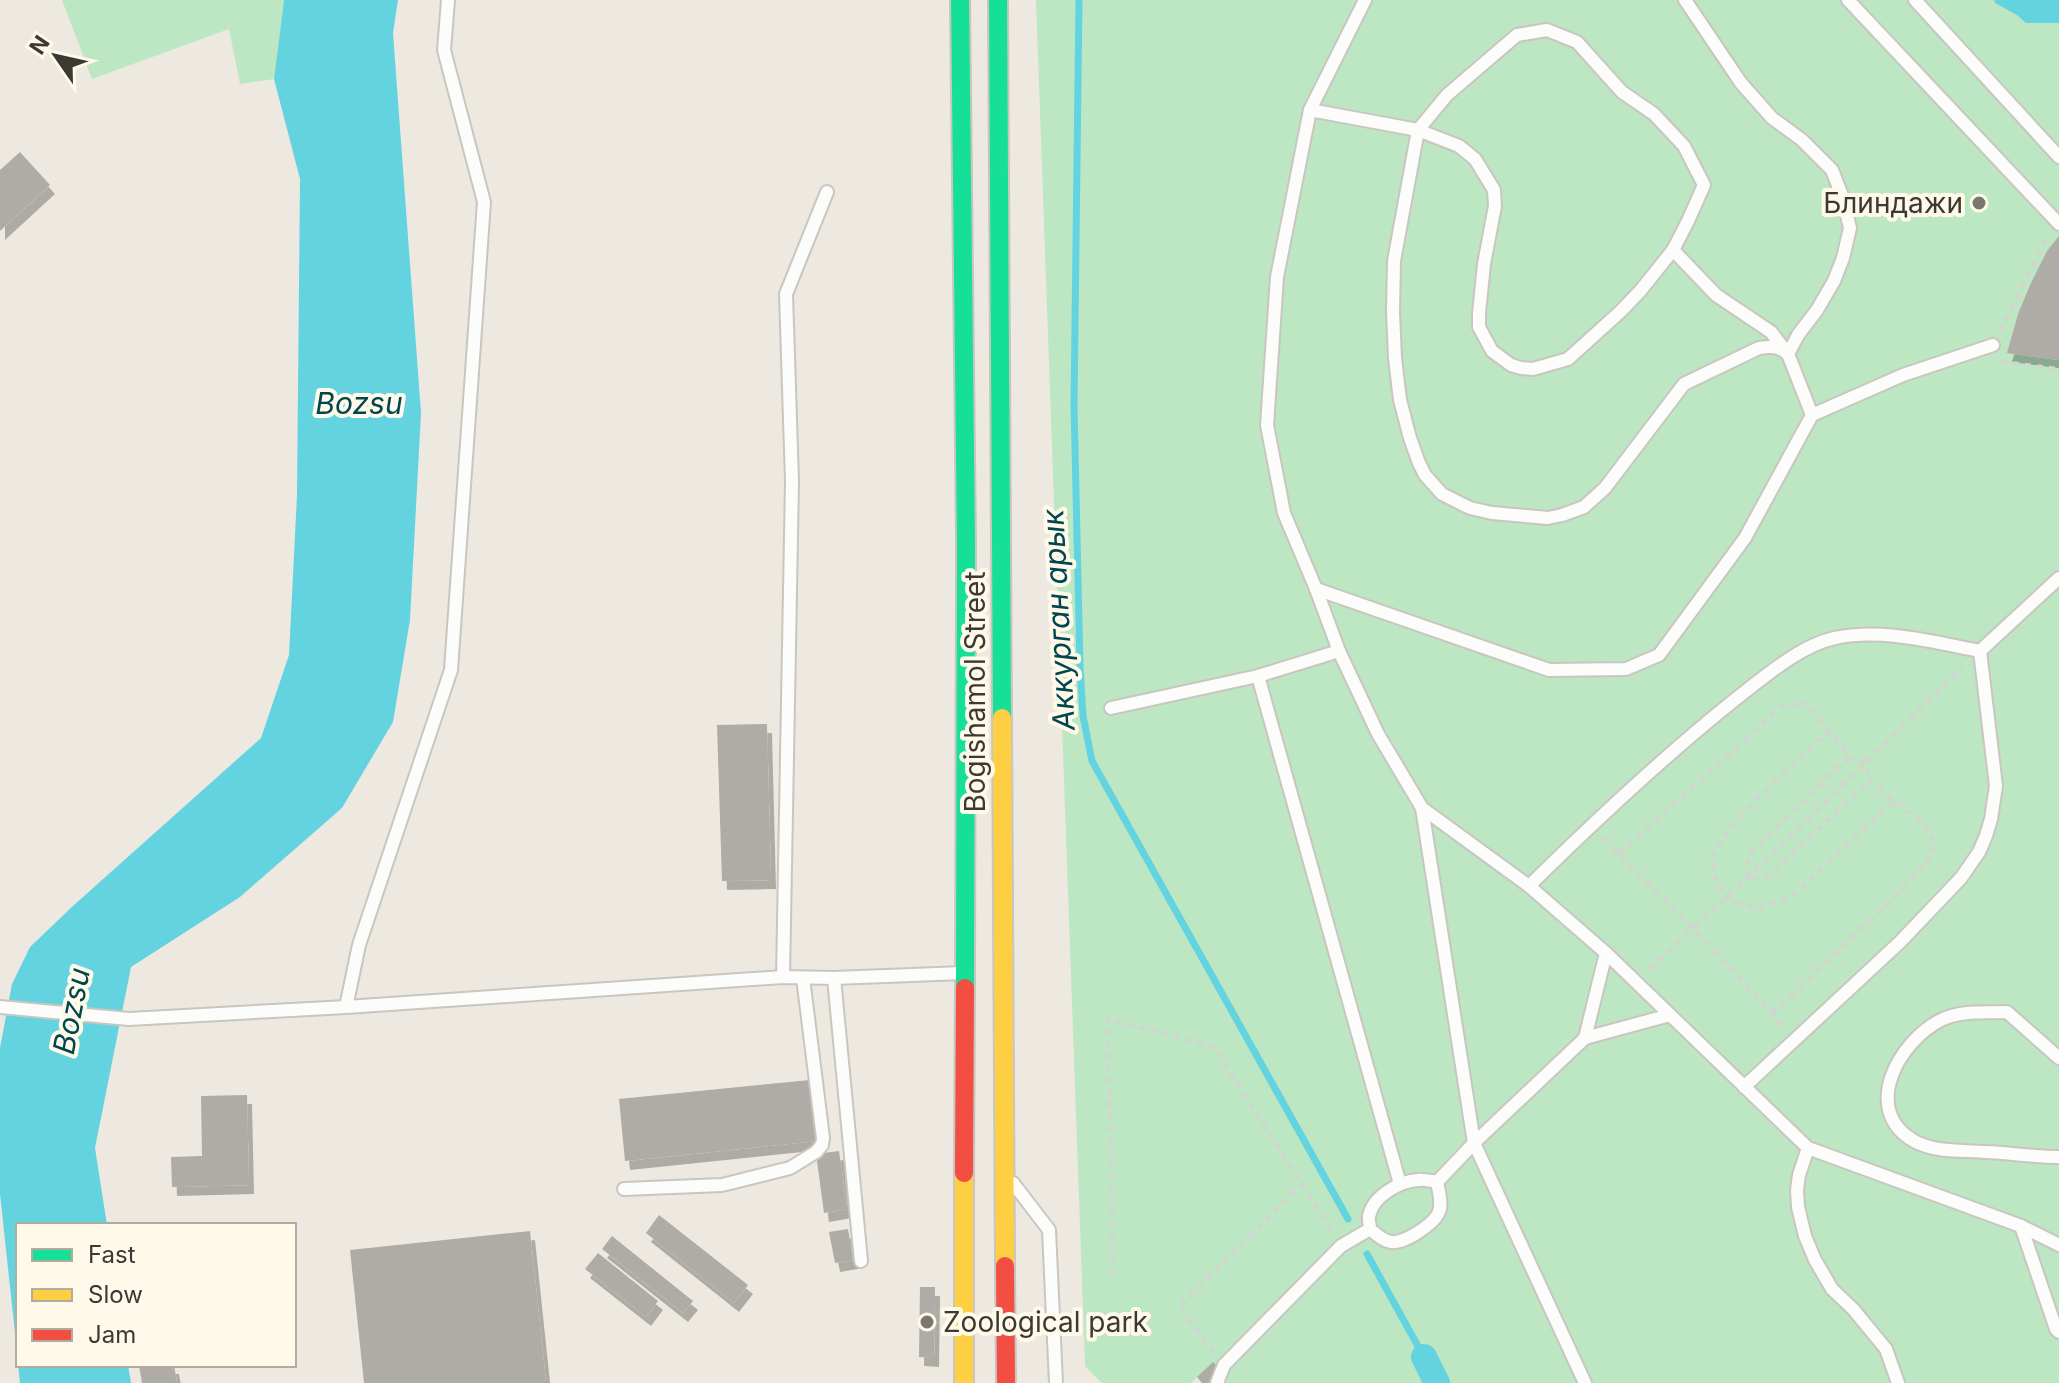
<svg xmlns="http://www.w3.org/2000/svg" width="2059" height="1383" viewBox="0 0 2059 1383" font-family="Inter,sans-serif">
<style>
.green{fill:#bde6c3}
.water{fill:#64d3e0}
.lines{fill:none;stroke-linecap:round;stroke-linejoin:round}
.stream{stroke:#64d3e0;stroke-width:7}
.canal{stroke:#64d3e0;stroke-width:26}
.building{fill:#afaba6;filter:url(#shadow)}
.lane-casing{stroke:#c9c6c0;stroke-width:16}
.fast-casing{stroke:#c9c6c0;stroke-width:22}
.slow-casing{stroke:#c9c6c0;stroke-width:22}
.jam-casing{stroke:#c9c6c0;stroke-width:22}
.path{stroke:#d4d3d1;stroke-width:4;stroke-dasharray:6 6;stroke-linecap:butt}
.lane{stroke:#fcfcfa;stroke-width:12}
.fast{stroke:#16e098;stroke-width:18}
.slow{stroke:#ffcf43;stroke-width:18}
.jam{stroke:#f24e42;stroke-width:18}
.poi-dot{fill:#797770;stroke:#fff9e9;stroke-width:3}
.labels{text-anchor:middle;stroke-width:8;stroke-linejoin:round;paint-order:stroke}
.poi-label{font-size:28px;fill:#3b3933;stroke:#fff9e9;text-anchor:end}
.street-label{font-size:28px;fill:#3b3933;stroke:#fff9e9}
.water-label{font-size:30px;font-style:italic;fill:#00464f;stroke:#fff9e9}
</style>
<defs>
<filter id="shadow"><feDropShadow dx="5" dy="9" stdDeviation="0" flood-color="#0004"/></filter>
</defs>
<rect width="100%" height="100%" fill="#ede9e1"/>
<g class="green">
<polygon points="62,0 284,0 274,79 240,84 229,29 92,79"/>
<polygon points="1036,0 2059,0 2059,1383 1202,1383 1197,1377 1191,1383 1102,1383 1085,1366"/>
</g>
<g class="water">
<polygon points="284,0 398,0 393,33 421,413 410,620 393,722 342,808 240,897 131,967 95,1148 107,1225 18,1225 18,1361 0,1194 0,1048 12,984 30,947 74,905 261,738 289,655 297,495 300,179 274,79"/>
<polygon points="1994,0 2059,0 2059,23 2026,23 2017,15 1995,3"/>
<polygon points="18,1365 128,1365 131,1383 20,1383"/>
</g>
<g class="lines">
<g class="stream">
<polyline points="1079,0 1074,406 1080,666 1083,716 1092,761 1348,1219"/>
<polyline points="1367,1254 1424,1357"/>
</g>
<polyline class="canal" points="1424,1357 1437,1383"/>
</g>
<g class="building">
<polygon points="20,152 50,185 0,231 0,170"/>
<polygon points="2059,236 2059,360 2007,353 2018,314 2031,283 2047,251"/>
<polygon points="767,724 771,880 722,881 717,725"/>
<polygon points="810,1080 817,1141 625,1161 619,1099"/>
<polygon points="247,1095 249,1185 172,1187 171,1157 202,1156 201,1096"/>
<polygon points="839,1151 847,1209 824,1213 816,1154"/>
<polygon points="659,1215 748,1285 734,1303 646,1233"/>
<polygon points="848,1229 853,1260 835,1263 829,1232"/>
<polygon points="530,1231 546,1383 364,1383 350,1250"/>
<polygon points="612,1236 693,1301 683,1313 602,1249"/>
<polygon points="598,1253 658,1301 646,1317 585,1269"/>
<polygon points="920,1287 935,1287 934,1358 919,1357"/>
<polygon points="1213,1362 1221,1370 1208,1383 1202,1383 1197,1377"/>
<polygon points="139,1365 174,1365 177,1383 142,1383"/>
</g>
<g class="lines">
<defs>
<g id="lane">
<polyline points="1365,0 1310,110 1277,277 1267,425 1284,513 1316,589 1339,651 1378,734 1422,808 1529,886 1606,953 1808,1148 2021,1226 2059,1245"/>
<polyline points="1848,0 2059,224"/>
<polyline points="1915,0 2059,157"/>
<path d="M1310 110 1418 130 1459 146 1475 159 1494 190 1495 206 1484 264 1479 313V327L1492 351 1511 365 1521 368 1533 369 1568 359 1621 311 1641 290 1673 250 1688 221 1704 185 1684 146 1654 114 1622 92 1577 42 1547 30 1517 35 1447 95 1418 130 1394 261 1393 312 1395 358 1400 400 1410 438 1419 463 1425 475 1442 494 1470 508 1492 513 1548 518 1562 515 1584 507 1605 488 1684 384 1759 348C1771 346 1779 346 1788 354L1798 335 1817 310 1834 281 1843 258 1850 228 1843 198 1832 170 1802 140 1772 118 1741 83 1685 0"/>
<polyline points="1673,250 1716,295 1771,332 1788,354 1812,415"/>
<polyline points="1316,589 1549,670 1626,669 1659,655 1745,538 1812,415 1903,375 1993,345"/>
<polyline points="1980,651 2059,578"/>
<polyline points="1258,676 1400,1184"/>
<polyline points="1111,708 1258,676 1339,651"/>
<polyline points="1422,808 1474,1143 1585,1383"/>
<path d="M1529 886C1596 820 1664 756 1737 698 1764 677 1801 645 1835 638 1882 628 1933 642 1980 651"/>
<polyline points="783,977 792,481 786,294 827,192"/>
<polyline points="834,978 861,1261"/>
<polyline points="0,1007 129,1019 346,1007 783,977 834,978 963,973"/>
<polyline points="346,1007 359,945 451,670 484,202 444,50 448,0"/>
<polyline points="1585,1038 1606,953"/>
<path d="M2059 1058 2007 1012C1986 1013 1961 1010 1941 1020 1899 1041 1860 1110 1914 1141 1936 1153 1962 1150 1986 1152 2011 1153 2034 1157 2059 1157"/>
<polyline points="1744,1087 1900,942 1961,878 1979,852 1986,836 1991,819 1996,786 1980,651"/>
<polyline points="1808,1148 1799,1175 1797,1190 1798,1207 1805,1236 1815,1260 1832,1289 1853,1309 1886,1349 1898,1383"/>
<polyline points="1013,1183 1049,1230 1056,1383"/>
<polyline points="624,1189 722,1185 790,1168 816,1152 822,1145 823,1138 803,978"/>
<polyline points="2021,1226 2056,1329 2059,1332"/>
<path d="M1370 1229C1370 1224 1368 1220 1369 1216 1373 1196 1400 1181 1418 1180 1424 1179 1431 1181 1437 1182"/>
<path d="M1217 1383 1224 1365 1341 1246 1370 1229C1376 1234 1383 1241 1391 1242 1404 1244 1432 1225 1438 1214 1443 1205 1439 1192 1437 1182L1474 1143 1585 1038 1670 1015"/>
</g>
<g id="fast">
<polyline points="960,0 966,543 965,988"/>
<polyline points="998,0 1002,718"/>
</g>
<g id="slow">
<polyline points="1002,718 1005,1266"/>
<polyline points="964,1383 964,1173"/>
</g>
<g id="jam">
<polyline points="964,1173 965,988"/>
<polyline points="1005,1266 1006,1383"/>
</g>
</defs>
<use href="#lane" class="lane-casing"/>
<use href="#fast" class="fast-casing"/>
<use href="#slow" class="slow-casing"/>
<use href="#jam" class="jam-casing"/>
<g class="path">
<polyline points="2000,331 2048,235"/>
<polyline points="2002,360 2004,362 2059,369"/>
<polyline points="1830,730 1755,801 1723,837 1712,858 1714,875 1726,896 1742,906 1759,908 1790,898 1894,801"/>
<polyline points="1849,757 1750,853 1747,878 1770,876 1869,780"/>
<polyline points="1604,838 1693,929 1783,1026"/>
<polyline points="1619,853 1782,706 1806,703 1830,730 1849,757 1865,762 1869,780 1894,801 1922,821 1936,844 1924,865 1893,898 1772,1013"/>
<polyline points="1650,969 1747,878 1963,667"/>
<polyline points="1113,1275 1108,1019 1214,1047 1333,1233"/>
<polyline points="1214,1352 1179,1307 1301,1185"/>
</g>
<use href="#lane" class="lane"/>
<use href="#fast" class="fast"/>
<use href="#slow" class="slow"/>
<use href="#jam" class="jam"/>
</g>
<g class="poi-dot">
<circle cx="1979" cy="203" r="8"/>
<circle cx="927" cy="1322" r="8"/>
</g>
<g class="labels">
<g class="poi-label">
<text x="1963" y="213">Блиндажи</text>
<text x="943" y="1332" text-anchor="start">Zoological park</text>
</g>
<g class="street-label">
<text transform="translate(975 692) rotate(-90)" y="10">Bogishamol Street</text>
</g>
<g class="water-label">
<text x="359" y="414">Bozsu</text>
<text transform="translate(1059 620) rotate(-93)" y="10">Аккурган арык</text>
<text transform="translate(72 1011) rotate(-79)" y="10">Bozsu</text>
</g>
</g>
<rect x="16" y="1223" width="280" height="144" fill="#fff9e9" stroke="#b1aca0" stroke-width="2"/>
<rect x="32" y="1249" width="40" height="12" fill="#16e098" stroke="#b1aca0" stroke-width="2"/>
<text x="88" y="1263" font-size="24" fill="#3b3933">Fast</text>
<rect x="32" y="1289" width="40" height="12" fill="#ffcf43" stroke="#b1aca0" stroke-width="2"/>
<text x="88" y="1303" font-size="24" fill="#3b3933">Slow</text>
<rect x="32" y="1329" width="40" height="12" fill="#f24e42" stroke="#b1aca0" stroke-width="2"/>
<text x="88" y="1343" font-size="24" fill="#3b3933">Jam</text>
<g transform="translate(56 56) rotate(304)" stroke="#fff9e9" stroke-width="6" paint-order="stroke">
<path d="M0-6L14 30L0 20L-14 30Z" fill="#3b3933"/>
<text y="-12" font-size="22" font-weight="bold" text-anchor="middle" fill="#3b3933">N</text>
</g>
</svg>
